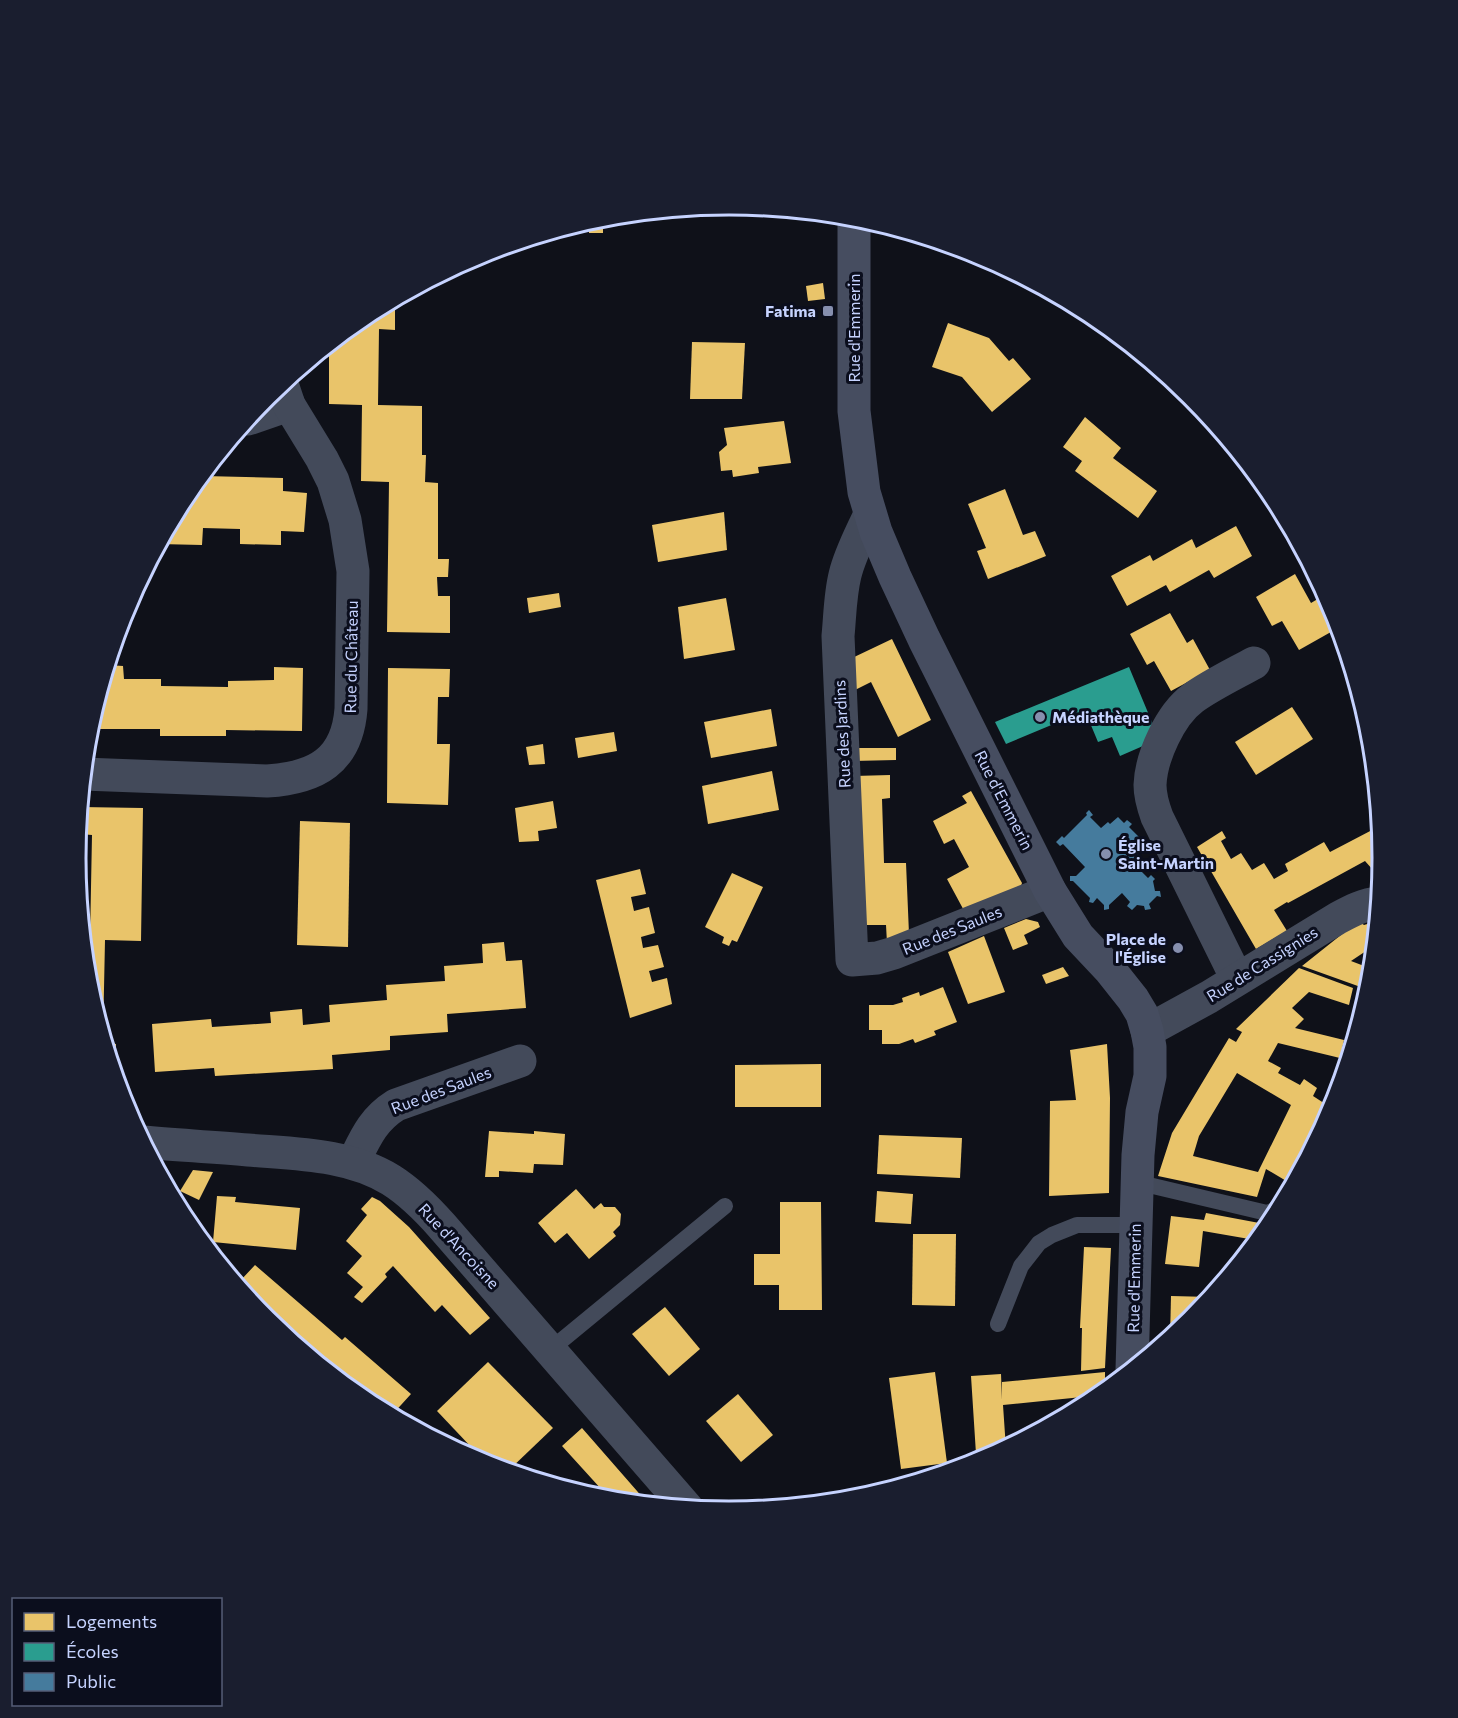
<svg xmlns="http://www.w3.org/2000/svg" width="1458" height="1718" viewBox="0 0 1458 1718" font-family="Commissioner,sans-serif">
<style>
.homes{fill:#e9c46a;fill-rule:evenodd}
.schools{fill:#2a9d8f}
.public{fill:#457b9d}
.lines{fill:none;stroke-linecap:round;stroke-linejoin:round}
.service{stroke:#434a5a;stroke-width:16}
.minor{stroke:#434a5a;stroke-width:33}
.tertiary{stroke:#434a5a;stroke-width:33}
.secondary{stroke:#464d60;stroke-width:33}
.poi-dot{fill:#868fae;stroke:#0b0e1d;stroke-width:2}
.labels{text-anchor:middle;stroke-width:6;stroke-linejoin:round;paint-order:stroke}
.poi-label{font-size:16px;font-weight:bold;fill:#c6d3ff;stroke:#0b0e1d;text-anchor:end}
.street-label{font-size:16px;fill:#c6d3ff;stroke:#0b0e1d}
.rim{fill:none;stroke:#c6d3ff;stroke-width:3}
</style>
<rect width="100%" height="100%" fill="#0f1119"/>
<g class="homes">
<polygon points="603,217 603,233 589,233 589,221"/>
<polygon points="823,283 825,299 808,301 806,286"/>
<polygon points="395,300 395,330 379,329 378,405 422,406 422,455 426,455 425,482 438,483 438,559 449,559 448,577 437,577 438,596 450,596 450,633 387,632 389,482 361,481 362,405 329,404 329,345 366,315"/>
<polygon points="948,323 989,338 1009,361 1013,358 1031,379 992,412 962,377 932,367"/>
<polygon points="692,342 745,343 742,399 690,399"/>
<polygon points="1085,417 1121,448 1113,458 1157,491 1138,518 1075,471 1082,461 1063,447"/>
<polygon points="784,421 791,463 758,467 759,473 733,477 732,470 721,471 719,452 727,445 724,428"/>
<polygon points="204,472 204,476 283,478 283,491 307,493 304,532 281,531 281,545 240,544 240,529 203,528 202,545 159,544 185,495"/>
<polygon points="1005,489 1023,535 1035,531 1046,556 988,579 977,551 986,548 968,504"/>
<polygon points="724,512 727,550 658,562 652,525"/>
<polygon points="1236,526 1252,556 1214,578 1209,570 1170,592 1166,585 1127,606 1111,576 1150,555 1153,561 1192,539 1196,548"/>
<polygon points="1295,574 1311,603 1321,597 1338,628 1299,650 1282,621 1272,626 1256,597"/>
<polygon points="559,593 561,607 529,613 527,598"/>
<polygon points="726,598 735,650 684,659 678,607"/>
<polygon points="1170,613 1187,643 1193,639 1210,670 1171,691 1154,661 1147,665 1130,634"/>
<polygon points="892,639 931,720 898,737 871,682 851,692 850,659"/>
<polygon points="108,665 123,666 124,679 161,679 161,686 228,687 228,681 274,680 274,667 303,668 302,731 226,730 226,736 160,736 160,729 89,729"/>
<polygon points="388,668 450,669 449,697 438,697 437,744 450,744 448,805 387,803"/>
<polygon points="1292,707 1313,739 1256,775 1235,742"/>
<polygon points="771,709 777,746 711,758 704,722"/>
<polygon points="614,732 617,751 578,758 575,738"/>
<polygon points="543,744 545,764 529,765 526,747"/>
<polygon points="853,748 896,748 896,760 853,761"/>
<polygon points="772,771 779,810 708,824 702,786"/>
<polygon points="890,775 890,798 882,799 884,863 906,863 909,934 887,943 886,925 858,925 854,776"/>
<polygon points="971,791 1022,883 1019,892 968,918 947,879 969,867 954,839 944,844 933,821 967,803 962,796"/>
<polygon points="553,801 557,828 538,831 539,841 519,842 515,808"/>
<polygon points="81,807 143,808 141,941 105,940 103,1037 88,986 83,939 90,939 92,835 80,834"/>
<polygon points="300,821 350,823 348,947 297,945"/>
<polygon points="1374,829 1381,839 1383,859 1381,879 1365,861 1288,903 1287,902 1274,910 1287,931 1256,949 1197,847 1222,831 1226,838 1221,841 1231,859 1241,853 1252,870 1264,863 1274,879 1288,871 1285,864 1324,842 1330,852"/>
<polygon points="640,869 646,894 631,897 634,911 649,907 655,933 641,937 643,948 658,945 664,967 649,971 652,982 667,978 672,1004 630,1018 596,880"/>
<polygon points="732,873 763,887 737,942 732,940 729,946 722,943 724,937 705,927"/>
<polygon points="1026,919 1038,922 1040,927 1024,935 1028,944 1013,950 1004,928"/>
<polygon points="1377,921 1375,945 1351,961 1372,969 1369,990 1302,966 1356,923 1360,922 1364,925"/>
<polygon points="984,936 1005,992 968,1004 948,952"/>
<polygon points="504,942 506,961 522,960 526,1008 447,1014 448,1032 390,1036 390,1050 332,1055 333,1069 215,1076 214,1068 155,1072 152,1024 211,1019 212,1027 271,1023 270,1012 302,1009 303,1025 330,1022 329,1005 387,1000 386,985 445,981 444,966 483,963 482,944"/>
<polygon points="1063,967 1069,976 1046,984 1042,975"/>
<path d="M1299 968 1353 988 1349 1005 1309 992 1292 1008 1304 1019 1295 1028 1344 1040 1340 1058 1278 1043 1268 1061 1281 1068 1278 1073 1300 1085 1304 1079 1317 1088 1313 1096 1333 1109 1293 1185 1266 1169 1257 1197 1158 1176 1172 1133 1229 1038 1236 1042 1242 1032 1236 1029ZM1237 1073 1291 1105 1258 1172 1193 1156 1199 1136Z"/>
<polygon points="943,987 957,1022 934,1031 936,1035 915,1043 913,1039 899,1044 882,1044 882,1030 869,1030 869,1005 893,1005 903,1002 902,998 919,992 920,996"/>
<polygon points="104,1042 116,1044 114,1074"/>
<polygon points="1107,1044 1110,1098 1109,1193 1049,1196 1050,1101 1076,1100 1070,1050"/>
<polygon points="821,1064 821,1107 735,1107 735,1065"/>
<polygon points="489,1131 534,1134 534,1131 565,1134 563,1165 534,1164 533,1173 499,1171 499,1177 485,1177"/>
<polygon points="879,1135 962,1138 960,1178 877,1174"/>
<polygon points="193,1170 213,1172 199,1200 180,1191"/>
<polygon points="576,1189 594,1209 601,1203 604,1207 615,1207 621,1214 620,1225 613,1232 616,1236 589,1259 567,1233 555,1243 538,1223"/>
<polygon points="877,1191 913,1194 911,1224 875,1222"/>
<polygon points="217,1196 236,1197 235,1202 300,1208 296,1250 213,1242"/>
<polygon points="372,1197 380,1201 409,1227 490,1318 470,1335 442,1305 435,1312 393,1266 385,1274 387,1277 362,1303 354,1297 363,1287 347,1273 362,1256 346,1241 367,1215 361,1209"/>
<polygon points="780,1202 821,1202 822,1310 779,1310 779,1285 754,1285 754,1254 780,1254"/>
<polygon points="1206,1213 1270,1225 1254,1245 1255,1240 1203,1231 1199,1267 1165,1264 1171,1216 1204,1220"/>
<polygon points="913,1234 956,1234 955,1306 912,1305"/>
<polygon points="1084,1247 1111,1248 1105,1368 1081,1371 1082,1328 1080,1328"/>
<polygon points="255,1265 342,1340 345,1337 411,1394 391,1416 365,1403 266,1321 239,1287 243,1283 240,1281"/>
<polygon points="1171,1296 1211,1297 1191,1322 1170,1339"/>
<polygon points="665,1307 700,1349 669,1376 632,1334"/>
<polygon points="488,1362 553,1428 507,1472 490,1467 437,1411"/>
<polygon points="935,1372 947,1463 901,1469 889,1378"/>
<polygon points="1105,1372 1105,1392 1092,1403 1082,1408 1082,1397 1003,1405 1006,1449 999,1453 976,1454 971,1376 1001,1374 1002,1400 1002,1382"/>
<polygon points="738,1394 773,1435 741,1462 706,1421"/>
<polygon points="582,1428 644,1499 639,1504 603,1501 599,1498 602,1490 562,1446"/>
</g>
<polygon class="schools" points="1129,667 1159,739 1120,756 1112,737 1098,742 1085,711 1006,744 995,722"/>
<polygon class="public" points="1089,810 1093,815 1090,817 1101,828 1108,822 1110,824 1118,817 1124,823 1127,820 1132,824 1129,827 1143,841 1147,840 1149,847 1146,847 1131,861 1138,867 1140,865 1144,868 1141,871 1148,878 1151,875 1155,879 1153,881 1155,891 1160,891 1161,897 1157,896 1149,904 1151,909 1145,910 1144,906 1137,905 1132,910 1127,906 1130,902 1122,893 1109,905 1109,909 1104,910 1104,905 1097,898 1093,903 1089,902 1090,898 1073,881 1070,881 1070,876 1076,876 1085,867 1063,844 1060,846 1056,842 1062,836 1064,838 1087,815 1086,813"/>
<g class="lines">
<g class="service">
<polyline points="1136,1182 1267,1213 1280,1208"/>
<polyline points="998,1324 1021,1266 1039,1243 1052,1235 1077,1225 1135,1225"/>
<polyline points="550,1350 725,1206"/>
</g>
<g class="minor">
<polyline points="248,419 289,405"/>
<path d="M870 514C861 534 850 554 845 575 840 595 840 616 838 636L852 960 877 958 894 953 1050 891"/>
<path d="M83 774 267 781C316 778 347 761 351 709L353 571 345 520 333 481 322 459 289 405 282 384"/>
<path d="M1237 979 1157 817C1153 806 1150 796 1150 785 1151 757 1170 715 1193 698 1211 685 1234 674 1254 663"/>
<path d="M1147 1031 1209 997 1338 918C1351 911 1364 904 1379 903"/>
<path d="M353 1163C365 1139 372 1120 396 1105L520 1061"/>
</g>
<path class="tertiary" d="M142 1142C178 1145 213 1147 248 1150 296 1154 349 1154 391 1180 410 1192 427 1209 442 1226L688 1509"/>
<polyline class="secondary" points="854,217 854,411 864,492 876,532 895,577 924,639 1050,891 1078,936 1110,970 1133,999 1142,1014 1147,1031 1150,1047 1150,1076 1142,1112 1138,1155 1132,1370"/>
</g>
<g class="poi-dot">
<rect x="822" y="305" width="12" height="12" rx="3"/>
<circle cx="1040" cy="717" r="6"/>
<circle cx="1106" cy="854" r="6"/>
<circle cx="1178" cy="948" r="6"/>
</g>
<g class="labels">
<g class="poi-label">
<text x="816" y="317">Fatima</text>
<text x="1052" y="723" text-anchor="start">Médiathèque</text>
<text x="1118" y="851" text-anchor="start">Église<tspan x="1118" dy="18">Saint-Martin</tspan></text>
<text x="1166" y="945">Place de<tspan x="1166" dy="18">l'Église</tspan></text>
</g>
<g class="street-label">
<text transform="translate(854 328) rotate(-90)" y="6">Rue d'Emmerin</text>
<text transform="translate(351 657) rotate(-89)" y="6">Rue du Château</text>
<text transform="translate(842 734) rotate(-93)" y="6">Rue des Jardins</text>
<text transform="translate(1004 800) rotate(63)" y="6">Rue d'Emmerin</text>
<text transform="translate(952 930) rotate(-22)" y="6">Rue des Saules</text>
<text transform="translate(1262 964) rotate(-32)" y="6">Rue de Cassignies</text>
<text transform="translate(441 1090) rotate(-21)" y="6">Rue des Saules</text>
<text transform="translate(459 1246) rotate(47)" y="6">Rue d'Ancoisne</text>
<text transform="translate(1134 1278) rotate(-89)" y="6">Rue d'Emmerin</text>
</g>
</g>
<path d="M0 0H1458V1718H0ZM86 858a643 643 0 1 1 1286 0a643 643 0 1 1-1286 0Z" fill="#1a1e2f" fill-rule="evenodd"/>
<path class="rim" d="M86 858a643 643 0 1 1 1286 0a643 643 0 1 1-1286 0Z"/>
<rect x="12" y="1598" width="210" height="108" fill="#0b0e1d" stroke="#565d77" stroke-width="1.5"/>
<rect x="24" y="1613" width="30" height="18" fill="#e9c46a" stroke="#565d77" stroke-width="1.5"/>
<text x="66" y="1628" font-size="18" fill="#c6d3ff">Logements</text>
<rect x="24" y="1643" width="30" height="18" fill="#2a9d8f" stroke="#565d77" stroke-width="1.5"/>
<text x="66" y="1658" font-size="18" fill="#c6d3ff">Écoles</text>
<rect x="24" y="1673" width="30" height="18" fill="#457b9d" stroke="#565d77" stroke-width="1.5"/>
<text x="66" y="1688" font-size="18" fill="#c6d3ff">Public</text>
</svg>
